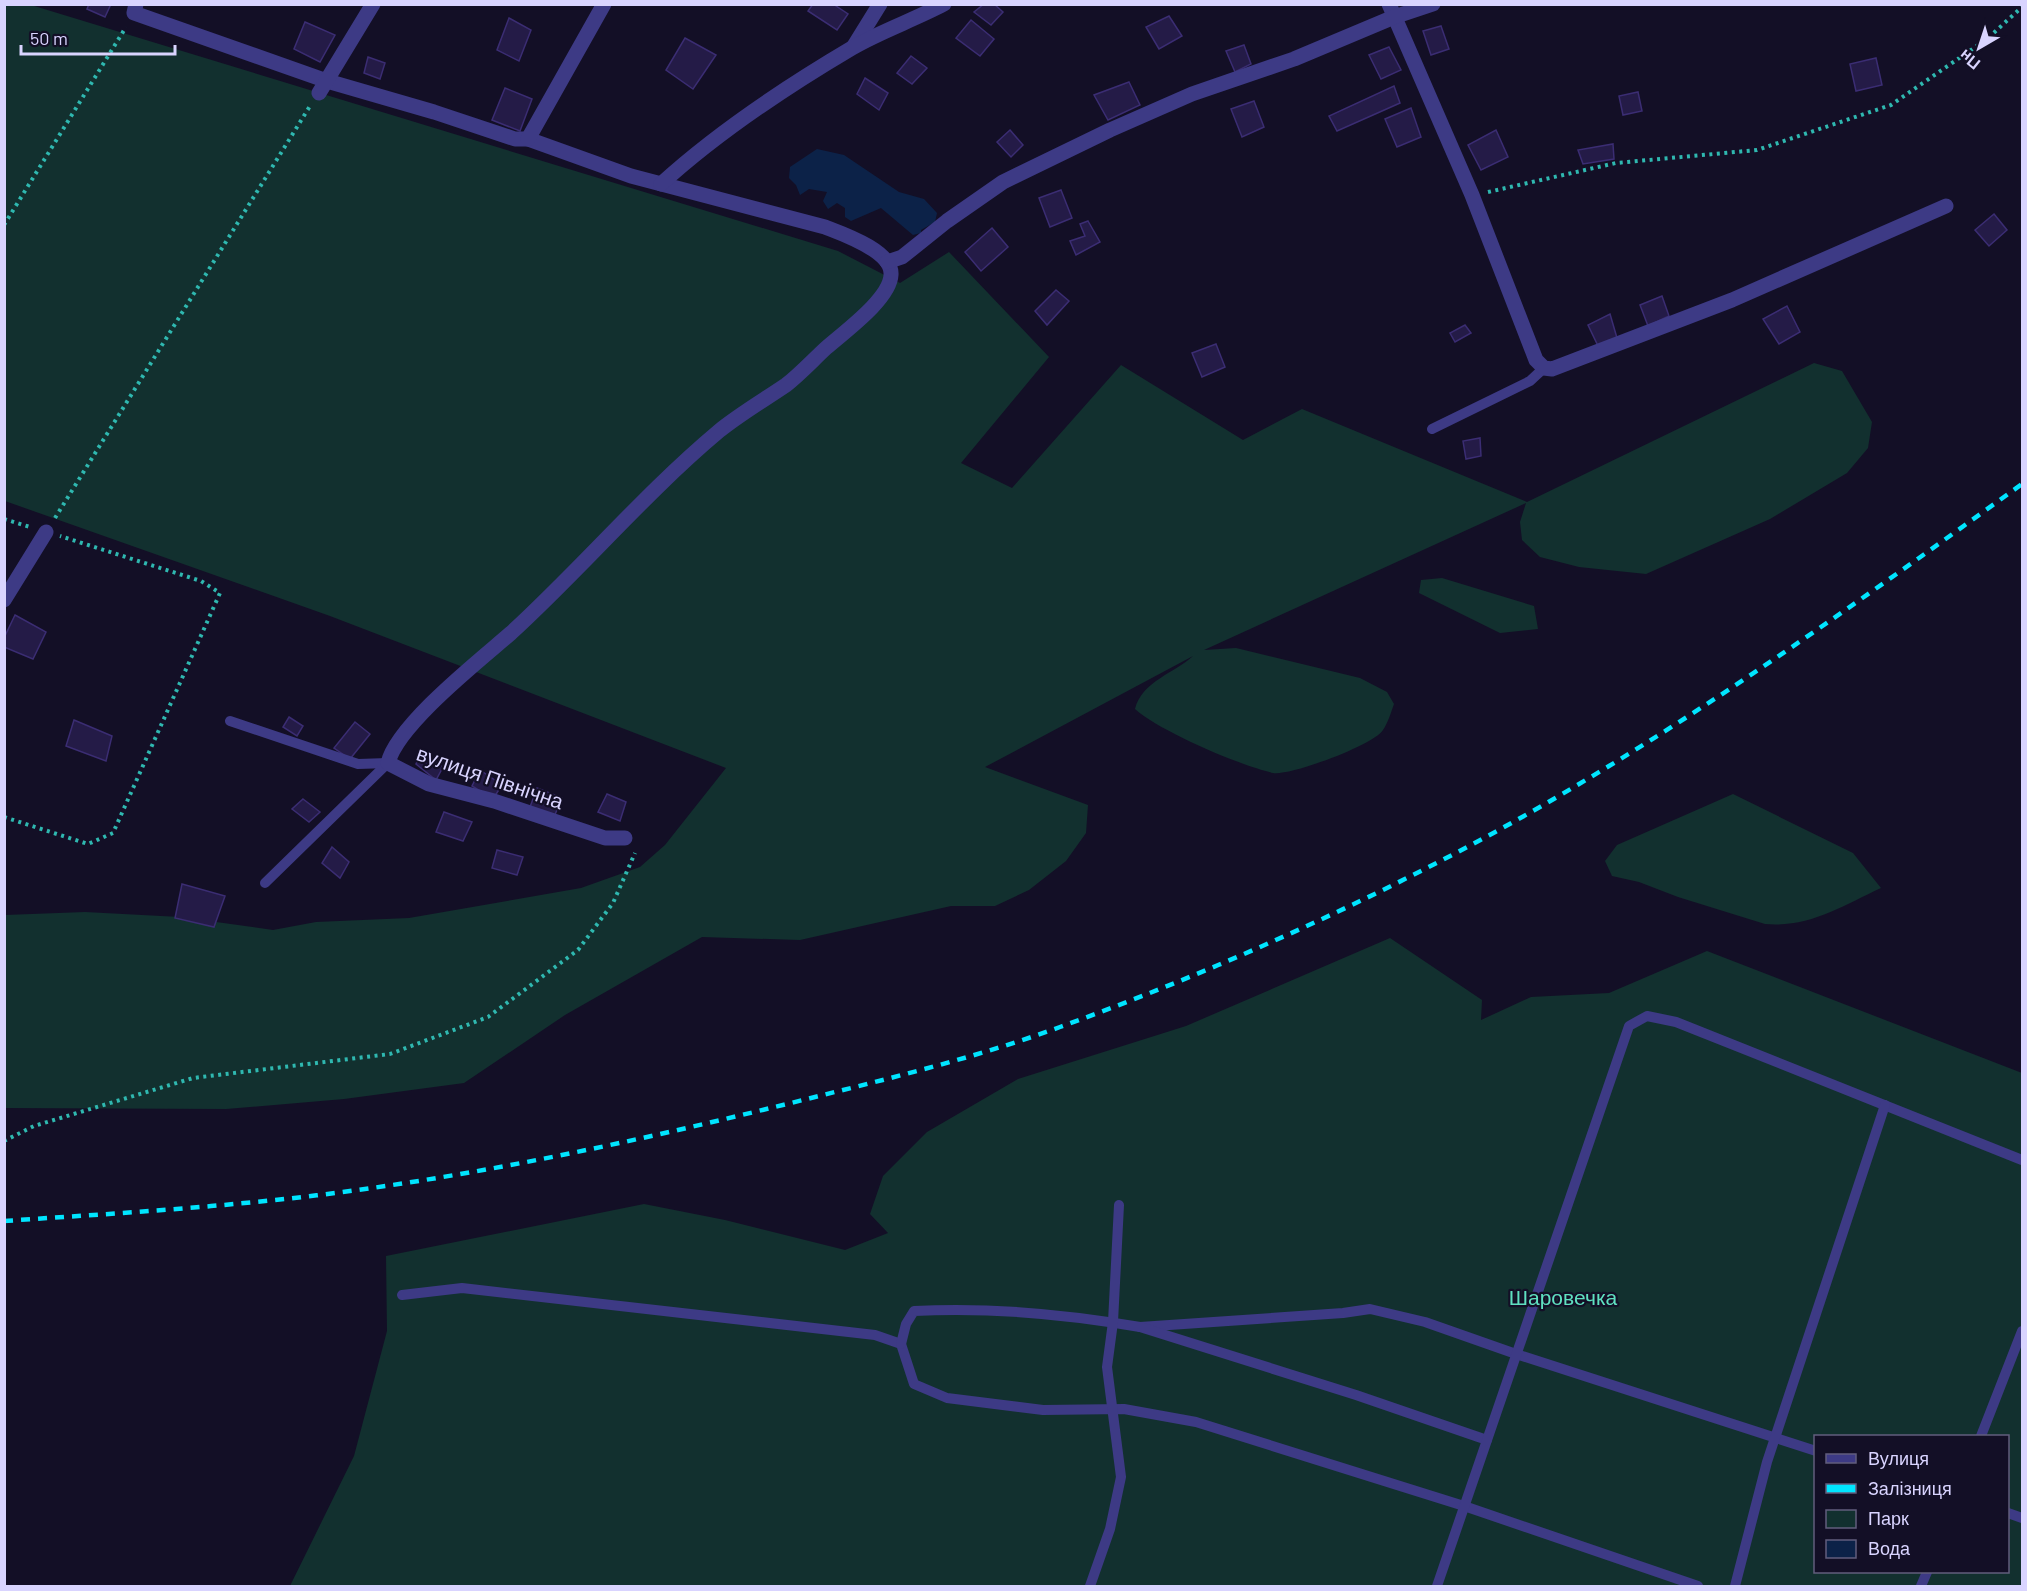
<svg xmlns="http://www.w3.org/2000/svg" width="2027" height="1591" viewBox="0 0 2027 1591" font-family="Barlow,sans-serif">
<style>
.green{fill:#12302f;fill-rule:evenodd}
.water{fill:#0c2248}
.building{fill:#241b47;stroke:#3b2d73;stroke-width:1.5}
.lines{fill:none;stroke-linecap:round;stroke-linejoin:round}
.path{stroke:#2fb8b0;stroke-width:4;stroke-dasharray:3 4.5;stroke-linecap:butt}
.service{stroke:#3d3a85;stroke-width:10}
.minor{stroke:#3d3a85;stroke-width:15}
.rail{stroke:#00e5ff;stroke-width:4.5;stroke-dasharray:9 8;stroke-linecap:butt}
.labels{text-anchor:middle;stroke-width:4.5;stroke-linejoin:round;paint-order:stroke}
.street-label{font-size:21px;fill:#d9d4ff;stroke:#130f26}
.park-label{font-size:21px;fill:#5fe0c0;stroke:#130f26}
</style>
<rect width="100%" height="100%" fill="#130f26"/>
<g class="green">
<path d="M5 4 31 5 838 251 900 283 949 252 1049 357 961 463 1012 488 1121 365 1243 440 1302 409 1527 502 1814 363 1842 371 1872 422 1868 448 1847 473 1770 519 1646 574 1579 567 1540 557 1522 540 1520 522 1526 503 1204 650 1236 648 1360 678 1387 692 1394 704C1391 712 1388 723 1383 730 1374 745 1290 776 1273 773 1239 765 1161 732 1135 709 1142 681 1175 673 1193 656L985 767 1088 805 1086 833 1066 861 1029 890 995 906H951L800 940 702 937 565 1015 464 1083 344 1099 226 1109 5 1108V915L85 912 180 917 273 930 316 922 409 918 581 888 640 867 665 845 726 768 330 616 5 501Z"/>
<polygon points="1442,578 1534,606 1538,629 1500,633 1419,593 1421,580"/>
<path d="M1733 794 1853 853 1881 888C1842 906 1809 928 1765 924L1678 897 1639 882 1612 876 1605 861 1617 845Z"/>
<path d="M1390 938 1482 1000 1481 1020 1531 997 1609 993 1707 951 2022 1073V1586H290L354 1456 387 1331 386 1256 644 1204 725 1220 845 1250 888 1233 870 1214 883 1176 927 1132 1018 1079 1186 1026ZM1816 1436H2008V1572H1816Z"/>
</g>
<polygon class="water" points="817,149 844,155 899,192 924,199 937,213 935,222 921,230 921,233 913,235 881,208 851,221 845,217 845,208 837,203 828,209 823,201 827,192 809,189 800,195 796,185 789,178 790,167"/>
<g class="building">
<polygon points="89,4 111,4 105,17 87,9"/>
<polygon points="813,4 833,4 848,14 837,30 808,11"/>
<polygon points="984,4 994,4 1003,12 991,25 974,12"/>
<polygon points="1169,16 1182,36 1159,49 1146,27"/>
<polygon points="509,18 531,30 519,61 497,50"/>
<polygon points="971,20 994,39 980,56 956,38"/>
<polygon points="305,22 335,35 320,62 294,49"/>
<polygon points="1441,26 1449,49 1431,55 1423,31"/>
<polygon points="685,38 716,55 693,89 666,70"/>
<polygon points="1244,45 1251,64 1235,72 1226,51"/>
<polygon points="1389,47 1401,70 1381,79 1369,55"/>
<polygon points="911,56 927,68 912,84 897,73"/>
<polygon points="368,57 385,63 380,79 364,73"/>
<polygon points="1876,58 1882,85 1856,91 1850,64"/>
<polygon points="865,78 888,93 879,110 857,94"/>
<polygon points="1129,82 1140,105 1108,120 1094,95"/>
<polygon points="1394,86 1400,103 1337,131 1329,116"/>
<polygon points="505,88 532,99 520,131 492,120"/>
<polygon points="1638,92 1642,111 1623,115 1619,96"/>
<polygon points="1254,101 1264,127 1242,137 1231,109"/>
<polygon points="1411,108 1421,137 1397,147 1385,119"/>
<polygon points="1010,130 1023,145 1011,157 997,142"/>
<polygon points="1496,130 1508,157 1481,170 1468,145"/>
<polygon points="1613,144 1614,159 1583,164 1578,150"/>
<polygon points="1061,190 1072,218 1050,227 1039,198"/>
<polygon points="1994,214 2007,230 1989,246 1975,230"/>
<polygon points="1088,221 1100,242 1076,255 1070,241 1085,236 1080,224"/>
<polygon points="992,228 1008,247 981,271 965,252"/>
<polygon points="1056,290 1069,301 1047,325 1035,311"/>
<polygon points="1662,296 1669,316 1648,326 1640,305"/>
<polygon points="1787,306 1800,332 1779,344 1763,319"/>
<polygon points="1610,314 1617,338 1599,348 1588,325"/>
<polygon points="1465,325 1471,333 1455,342 1450,333"/>
<polygon points="1216,344 1225,367 1202,377 1192,353"/>
<polygon points="1480,438 1481,456 1466,459 1463,441"/>
<polygon points="15,615 46,632 33,659 4,647 4,638"/>
<polygon points="289,717 303,726 297,736 283,727"/>
<polygon points="74,720 112,736 106,761 66,746"/>
<polygon points="355,722 370,734 350,759 334,748"/>
<polygon points="422,750 443,767 436,780 416,764"/>
<polygon points="480,770 502,785 493,799 472,786"/>
<polygon points="537,788 562,798 554,817 530,807"/>
<polygon points="607,794 626,802 620,821 598,812"/>
<polygon points="303,799 320,812 309,822 292,809"/>
<polygon points="444,812 472,822 463,841 436,832"/>
<polygon points="332,847 349,862 340,878 322,863"/>
<polygon points="497,850 523,857 517,875 492,868"/>
<polygon points="182,884 225,896 214,927 175,918"/>
</g>
<g class="lines">
<g class="path">
<polyline points="1488,192 1616,163 1757,150 1891,105 1987,39 2022,7"/>
<polyline points="4,225 126,27"/>
<polyline points="55,518 310,106"/>
<polyline points="4,519 30,527"/>
<polyline points="4,817 88,844 113,833 220,593 201,581 60,536"/>
<polyline points="4,1141 34,1126 193,1078 390,1054 488,1017 578,950 613,903 635,853"/>
</g>
<g class="service">
<polyline points="1432,429 1530,381 1544,368"/>
<polyline points="230,721 358,764 388,763"/>
<polyline points="265,883 388,763"/>
<polyline points="402,1295 462,1288 875,1335 901,1344 914,1384 947,1398 1043,1410 1124,1409 1196,1422 1464,1506 1698,1586"/>
<polyline points="1140,1327 1343,1313 1370,1309 1425,1322 1516,1354 1816,1451"/>
<path d="M901 1344 906 1324 914 1311C990 1307 1065 1314 1140 1327L1356 1395 1487 1440"/>
<polyline points="1981,1436 2022,1331"/>
<polyline points="2008,1513 2022,1518"/>
<polyline points="1090,1586 1110,1529 1121,1477 1107,1367 1113,1322 1119,1205"/>
<polyline points="1437,1586 1629,1026 1647,1016 1676,1022 2022,1160"/>
<polyline points="1735,1586 1767,1462 1885,1105"/>
<polyline points="1921,1586 1927,1572"/>
</g>
<g class="minor">
<path d="M136 4 134 13 327 81 434 112 515 139H528L631 176 825 227C843 234 893 251 891 275 890 299 844 332 826 348 813 360 800 374 786 385 764 400 740 414 719 431 645 493 582 568 511 633 480 660 397 725 388 763L429 784 494 801 605 838H625"/>
<polyline points="1389,4 1472,195 1536,360 1544,368 1552,369 1732,300 1946,206"/>
<polyline points="854,46 880,4"/>
<polyline points="319,93 373,4"/>
<polyline points="528,139 604,4"/>
<path d="M661 184C718 132 786 87 852 48 881 31 914 20 944 4"/>
<polyline points="887,262 902,257 947,221 1003,182 1110,130 1192,94 1294,59 1394,17 1433,4"/>
<polyline points="4,600 46,532"/>
</g>
<path class="rail" d="M4 1221C107 1214 209 1208 311 1196 478 1176 643 1140 807 1099 891 1078 978 1057 1060 1027 1201 976 1339 915 1471 845 1663 743 1847 610 2022 484"/>
</g>
<g class="labels">
<g class="street-label">
<text transform="translate(490 778) rotate(19)" y="7">вулиця Північна</text>
</g>
<g class="park-label">
<text x="1563" y="1305">Шаровечка</text>
</g>
</g>
<rect width="2027" height="1591" fill="none" stroke="#d9d4ff" stroke-width="12"/>
<rect x="1814" y="1435" width="195" height="138" fill="#130f26" stroke="#625e7d" stroke-width="1.5"/>
<rect x="1826" y="1454" width="30" height="9" fill="#3d3a85" stroke="#625e7d" stroke-width="1.5"/>
<text x="1868" y="1465" font-size="18" fill="#d9d4ff">Вулиця</text>
<rect x="1826" y="1484" width="30" height="9" fill="#00e5ff" stroke="#625e7d" stroke-width="1.5"/>
<text x="1868" y="1495" font-size="18" fill="#d9d4ff">Залізниця</text>
<rect x="1826" y="1510" width="30" height="18" fill="#12302f" stroke="#625e7d" stroke-width="1.5"/>
<text x="1868" y="1525" font-size="18" fill="#d9d4ff">Парк</text>
<rect x="1826" y="1540" width="30" height="18" fill="#0c2248" stroke="#625e7d" stroke-width="1.5"/>
<text x="1868" y="1555" font-size="18" fill="#d9d4ff">Вода</text>
<g transform="translate(1979 48) rotate(219)" stroke="#130f26" stroke-width="4.5" paint-order="stroke">
<path d="M0-4.5L10 22L0 15L-10 22Z" fill="#d9d4ff"/>
<text y="-9" font-size="16" font-weight="bold" text-anchor="middle" fill="#d9d4ff">Пн</text>
</g>
<path d="M21 45v9h154v-9" fill="none" stroke="#d9d4ff" stroke-width="3"/>
<text x="30" y="45" font-size="18" fill="#d9d4ff" stroke="#130f26" stroke-width="4.5" paint-order="stroke">50 m</text>
</svg>
